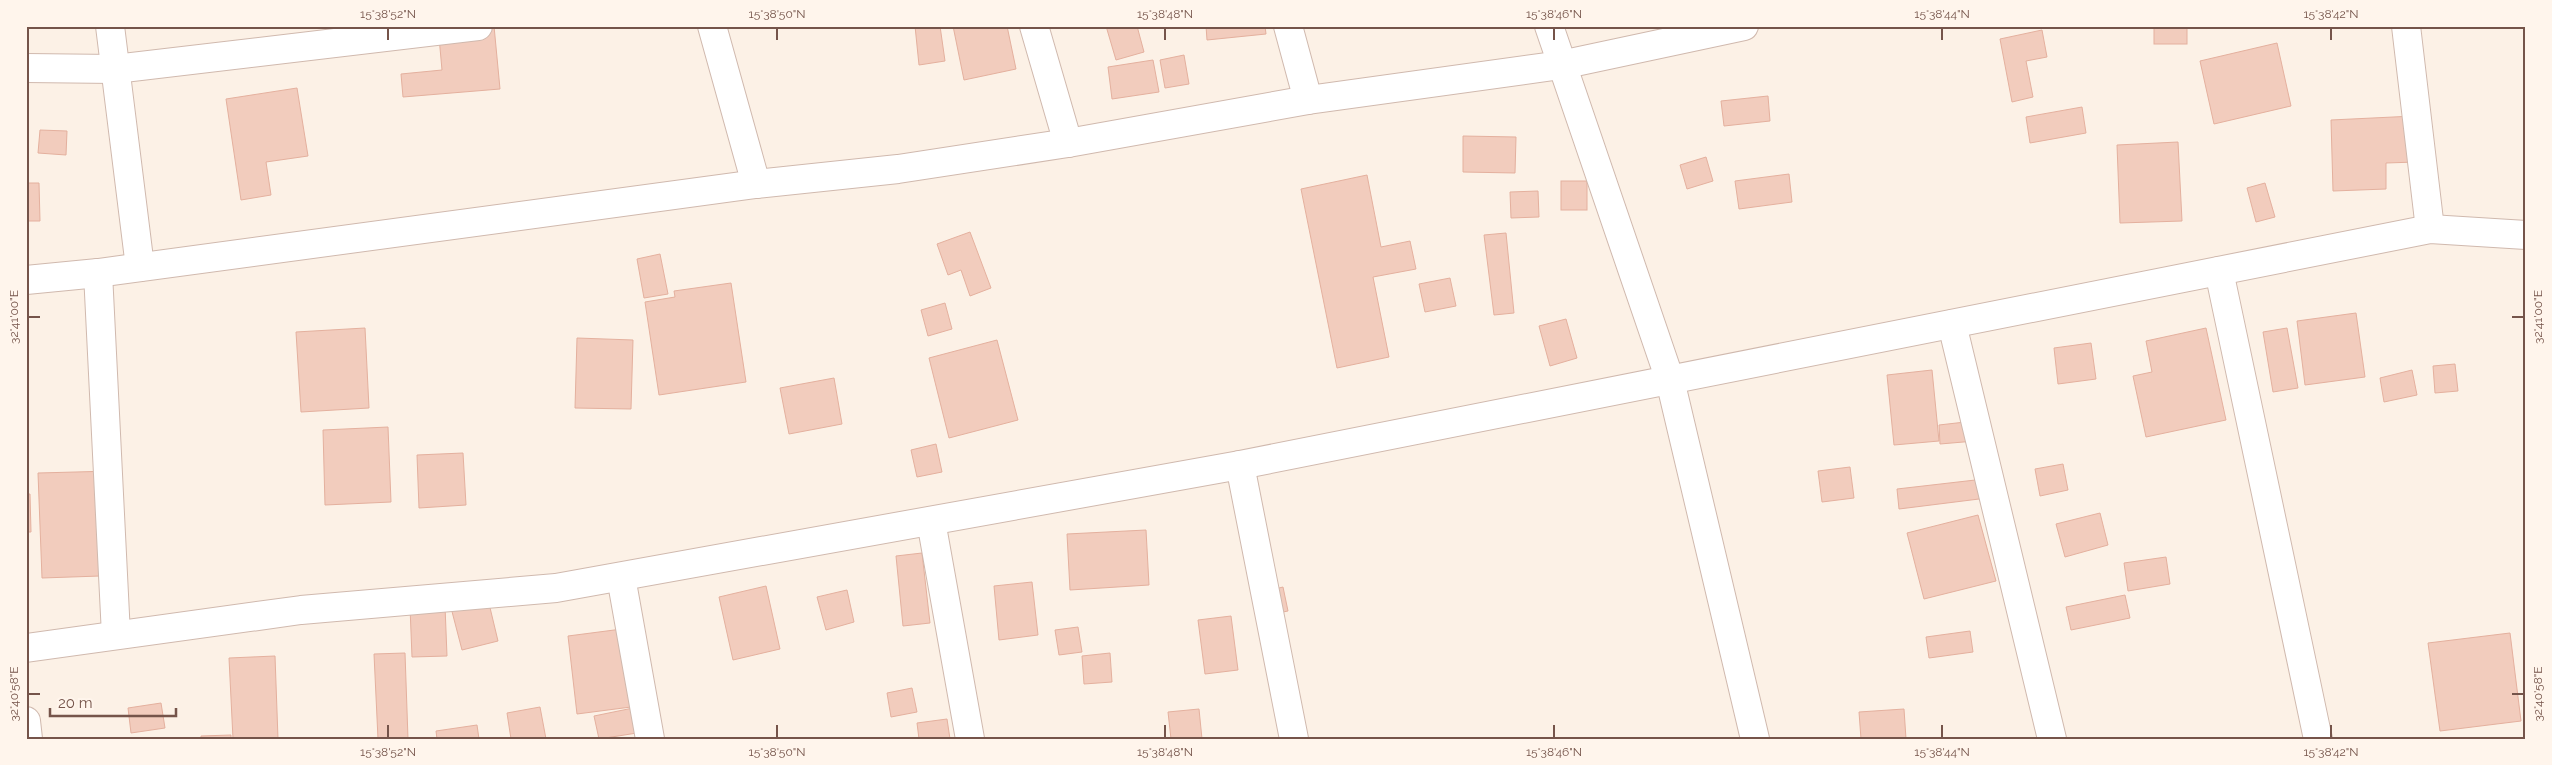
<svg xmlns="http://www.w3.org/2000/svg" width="2552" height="765" viewBox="0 0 2552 765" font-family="Raleway,sans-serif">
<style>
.building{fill:#f2ccbd;stroke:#e4b09e}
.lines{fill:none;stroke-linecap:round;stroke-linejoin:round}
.street-casing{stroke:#d0b9ae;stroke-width:30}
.street{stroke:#fff;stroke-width:28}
.ticks{fill:none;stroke:#75544a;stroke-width:2}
.neatline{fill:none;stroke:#75544a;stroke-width:2}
.ticks-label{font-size:12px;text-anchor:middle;fill:#75544a}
</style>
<rect width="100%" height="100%" fill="#fcf1e6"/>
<g class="building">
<polygon points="438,26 494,26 500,89 403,97 401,74 442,70"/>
<polygon points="915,26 940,26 945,61 919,65"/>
<polygon points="953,26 1007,26 1016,69 964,80"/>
<polygon points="1106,26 1137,26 1144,52 1116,60"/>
<polygon points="1206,26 1265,26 1266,34 1207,40"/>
<rect x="2154" y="26" width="33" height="18"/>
<polygon points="2042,30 2047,57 2026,61 2033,97 2012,102 2000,39"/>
<polygon points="2277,43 2291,106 2214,124 2200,61"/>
<polygon points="1184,55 1189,84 1165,88 1160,60"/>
<polygon points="1153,60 1159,92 1112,99 1108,67"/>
<polygon points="297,88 308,156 266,162 271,195 241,200 226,99"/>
<polygon points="1768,96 1770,121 1724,126 1721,101"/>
<polygon points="2082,107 2086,133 2030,143 2026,117"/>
<polygon points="2414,116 2416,162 2386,163 2386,189 2333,191 2331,120"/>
<polygon points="40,130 67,131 66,155 38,153"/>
<polygon points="1463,136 1516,137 1515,173 1463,172"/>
<polygon points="2178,142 2182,221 2120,223 2117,145"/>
<polygon points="1706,157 1713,181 1687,189 1680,165"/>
<polygon points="1789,174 1792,202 1739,209 1735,181"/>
<polygon points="1367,175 1381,247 1410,241 1416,269 1373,277 1389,357 1337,368 1301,189"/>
<rect x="1561" y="181" width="26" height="29"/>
<polygon points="26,183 39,183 40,221 26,221"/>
<polygon points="2265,183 2275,217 2256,222 2247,188"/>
<polygon points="1538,191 1539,217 1511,218 1510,192"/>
<polygon points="970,232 991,288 970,296 961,270 948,275 937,244"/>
<polygon points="1506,233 1514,313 1494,315 1484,235"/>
<polygon points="660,254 668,294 644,298 637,259"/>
<polygon points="1450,278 1456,306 1425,312 1419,284"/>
<polygon points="731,283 746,382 659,395 645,302 675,297 674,291"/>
<polygon points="945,303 952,329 928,336 921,310"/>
<polygon points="2356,313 2365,377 2305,385 2297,321"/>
<polygon points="1566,319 1577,358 1550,366 1539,326"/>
<polygon points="365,328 369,408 301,412 296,332"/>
<polygon points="2206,328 2226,420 2146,437 2133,376 2152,372 2146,341"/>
<polygon points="2287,328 2298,388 2273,392 2263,332"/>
<polygon points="577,338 633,340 631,409 575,408"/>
<polygon points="997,340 1018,420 949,438 929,358"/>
<polygon points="2091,343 2096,379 2058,384 2054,348"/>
<polygon points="2455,364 2458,391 2435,393 2433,366"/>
<polygon points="1932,370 1939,441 1894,445 1887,375"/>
<polygon points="2412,370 2417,395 2384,402 2380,378"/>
<polygon points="834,378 842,424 789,434 780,388"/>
<polygon points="1974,421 1975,441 1940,444 1939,425"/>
<polygon points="388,427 391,502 325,505 323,430"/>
<polygon points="936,444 942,472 917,477 911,450"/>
<polygon points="463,453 466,505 419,508 417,455"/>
<polygon points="2063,464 2068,490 2040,496 2035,469"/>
<polygon points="1850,467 1854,498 1822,502 1818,471"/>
<polygon points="113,471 100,576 42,578 38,473"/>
<polygon points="1984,479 1987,498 1899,509 1897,489"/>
<polygon points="26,494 30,494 31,532 26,532"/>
<polygon points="2100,513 2108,545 2065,557 2056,524"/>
<polygon points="1978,515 1996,581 1924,599 1907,533"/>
<polygon points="1146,530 1149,585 1070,590 1067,534"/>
<polygon points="922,553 930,623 903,626 896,556"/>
<polygon points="2166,557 2170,584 2128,591 2124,563"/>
<polygon points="1032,582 1038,635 999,640 994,586"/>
<polygon points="766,586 780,649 733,660 719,597"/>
<polygon points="1283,587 1288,611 1263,616 1259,593"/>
<polygon points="847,590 854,622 826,630 817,597"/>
<polygon points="486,591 498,641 462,650 449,600"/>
<polygon points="2125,595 2130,618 2071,630 2066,607"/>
<polygon points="445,606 447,656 412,657 410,607"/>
<polygon points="1231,616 1238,670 1205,674 1198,620"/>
<polygon points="1078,627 1082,652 1059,655 1055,630"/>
<polygon points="622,629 631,707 577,714 568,636"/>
<polygon points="1970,631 1973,652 1929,658 1926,637"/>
<polygon points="2510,633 2521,721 2440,731 2428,643"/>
<polygon points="405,653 408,739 378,739 374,654"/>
<polygon points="1110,653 1112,682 1084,684 1082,656"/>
<polygon points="275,656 278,739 233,739 229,658"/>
<polygon points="912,688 917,712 891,717 887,693"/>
<polygon points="161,703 165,728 131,733 128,708"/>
<polygon points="540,707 546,739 511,739 507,713"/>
<polygon points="633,708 637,733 599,739 594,716"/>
<polygon points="1199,709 1202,739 1171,739 1168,712"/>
<polygon points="1904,709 1906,739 1861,739 1859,712"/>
<polygon points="947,719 950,739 919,739 917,723"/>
<polygon points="477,725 479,739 437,739 436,731"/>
<polygon points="231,735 231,739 201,739 201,736"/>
</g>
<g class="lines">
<defs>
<g id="street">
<polyline points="110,26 140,267"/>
<polyline points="712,26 756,184"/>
<polyline points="1034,26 1068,143"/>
<polyline points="1288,26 1308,100"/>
<polyline points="1549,26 1670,380 1755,739"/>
<polyline points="2406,26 2430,229"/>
<polyline points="26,68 115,69 478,26"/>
<polyline points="2219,271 2318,739"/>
<polyline points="98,273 116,635"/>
<polyline points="26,280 98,273 756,184 898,169 1068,143 1308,100 1561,65 1744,26"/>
<polyline points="1952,324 2052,739"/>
<polyline points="1240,465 1294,739"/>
<polyline points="931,521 970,739"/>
<polyline points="621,577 650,739"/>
<polyline points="26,648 301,610 556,588 1240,465 2430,229 2526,235"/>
<polyline points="26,721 28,739"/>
</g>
</defs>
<use href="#street" class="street-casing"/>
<use href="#street" class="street"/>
</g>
<path class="ticks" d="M388 28V40M777 28V40M1165 28V40M1554 28V40M1942 28V40M2331 28V40M28 317H40M2512 317H2524M28 694H40M2512 694H2524M388 725V738M777 725V738M1165 725V738M1554 725V738M1942 725V738M2331 725V738"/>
<rect width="2552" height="765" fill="none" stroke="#fff5ec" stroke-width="55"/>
<path d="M50 708v8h126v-8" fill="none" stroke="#75544a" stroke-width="2.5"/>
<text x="58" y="708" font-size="15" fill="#75544a" stroke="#fff5ec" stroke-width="4" paint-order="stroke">20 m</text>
<rect x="28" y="28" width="2496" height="710" class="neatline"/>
<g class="ticks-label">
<text x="388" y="18">15°38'52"N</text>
<text x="777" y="18">15°38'50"N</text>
<text x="1165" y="18">15°38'48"N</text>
<text x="1554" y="18">15°38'46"N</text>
<text x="1942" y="18">15°38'44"N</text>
<text x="2331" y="18">15°38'42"N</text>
<text transform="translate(2538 317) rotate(-90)" y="4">32°41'00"E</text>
<text transform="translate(14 317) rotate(-90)" y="4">32°41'00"E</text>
<text transform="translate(2538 694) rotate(-90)" y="4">32°40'58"E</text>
<text transform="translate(14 694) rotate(-90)" y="4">32°40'58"E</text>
<text x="388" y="756">15°38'52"N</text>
<text x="777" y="756">15°38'50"N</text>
<text x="1165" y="756">15°38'48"N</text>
<text x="1554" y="756">15°38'46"N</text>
<text x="1942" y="756">15°38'44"N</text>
<text x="2331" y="756">15°38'42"N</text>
</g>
</svg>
